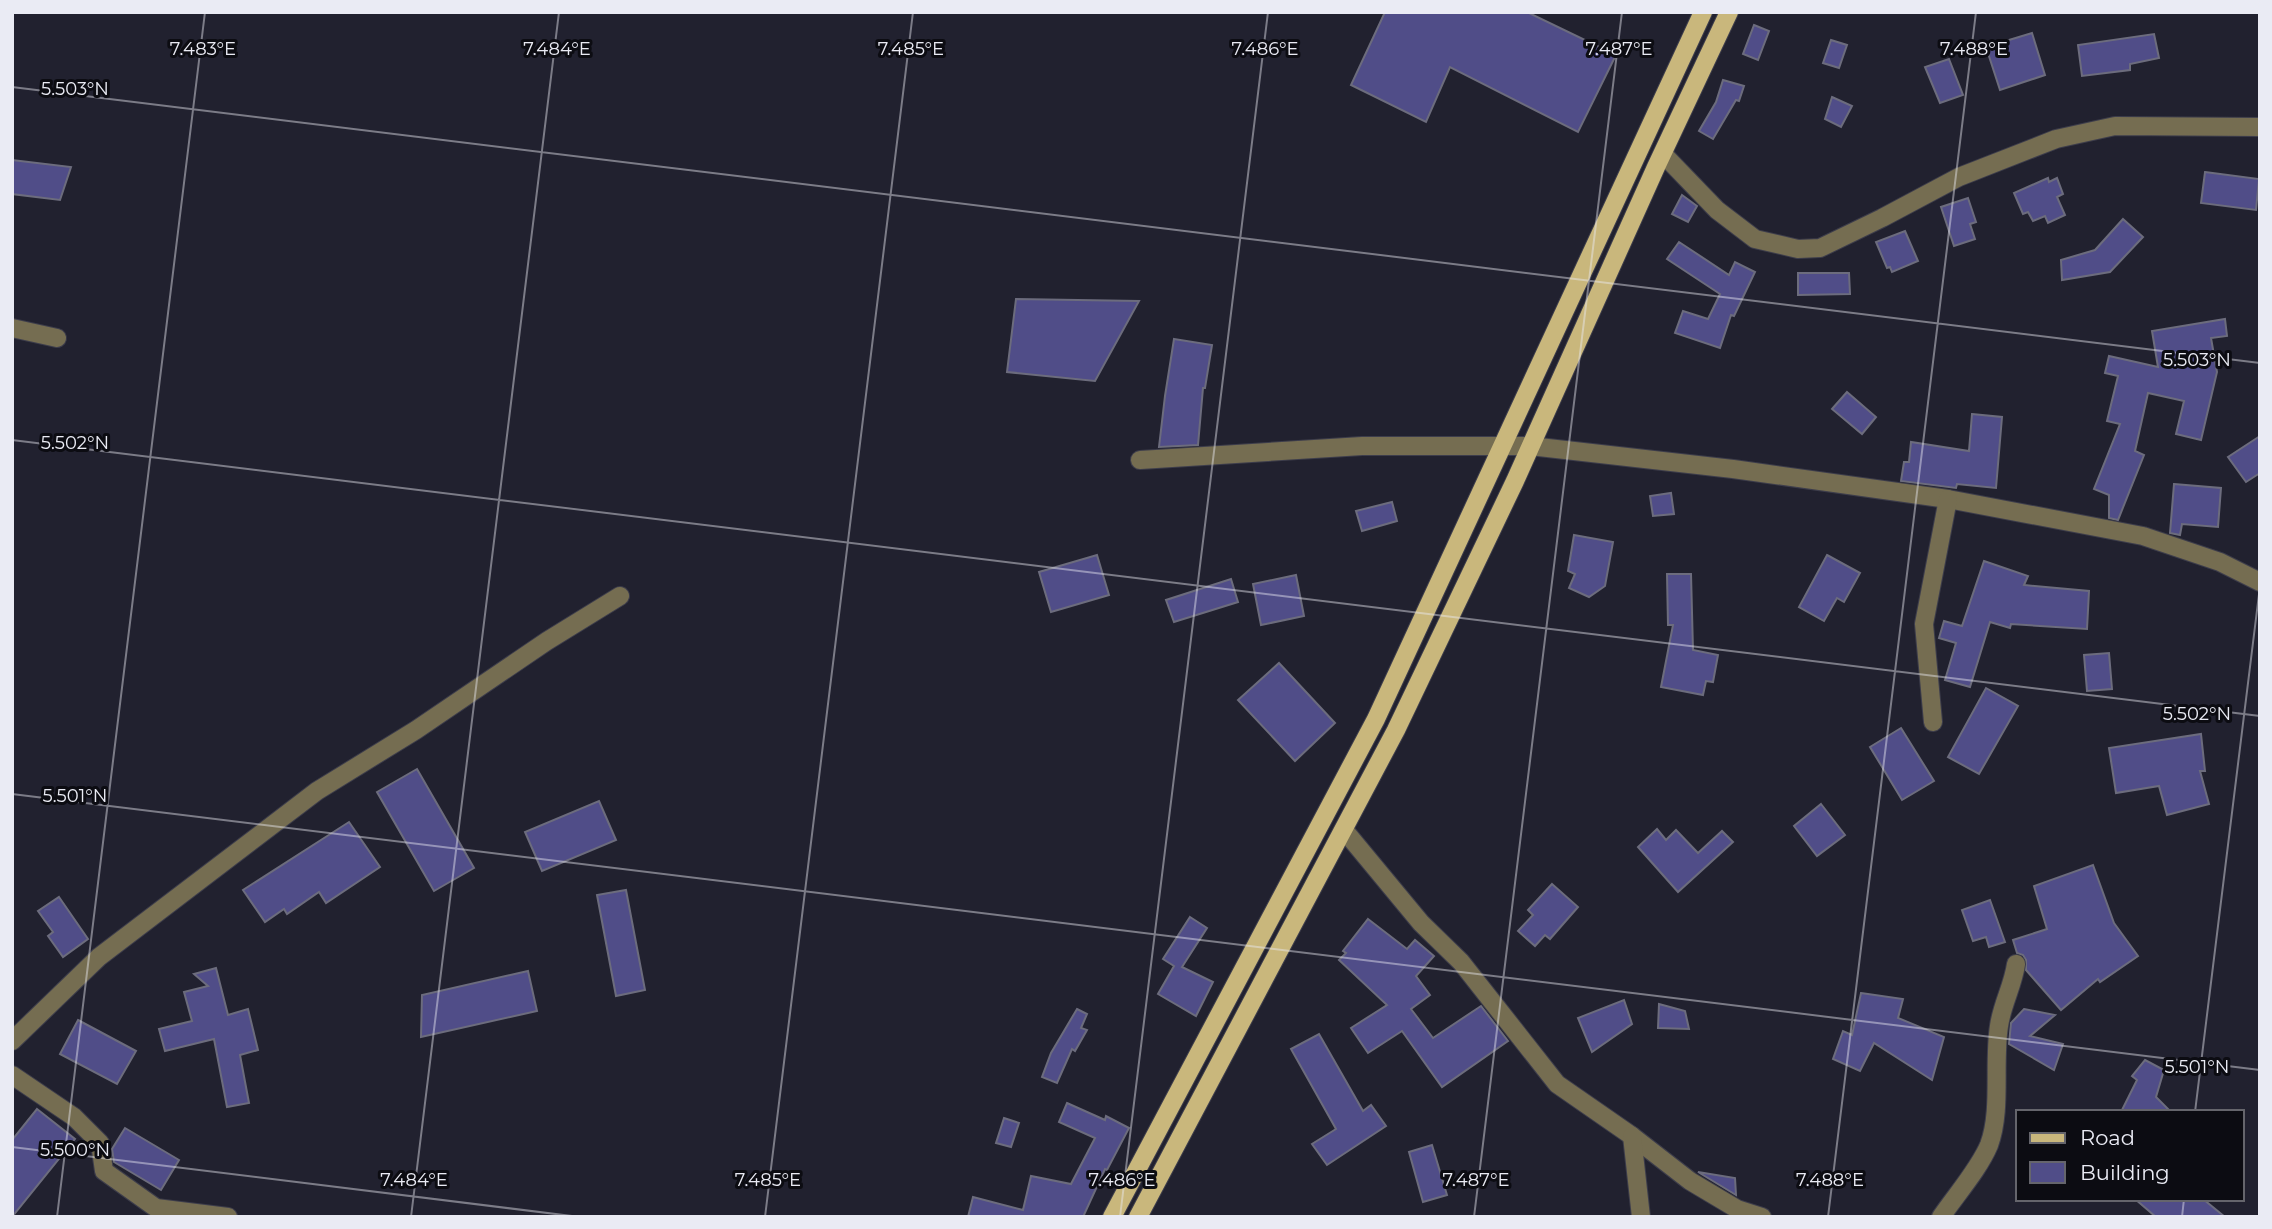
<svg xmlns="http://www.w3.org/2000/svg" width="2272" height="1229" viewBox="0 0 2272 1229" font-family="Montserrat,sans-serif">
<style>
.building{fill:#504d88;stroke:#6c6c7d;stroke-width:2}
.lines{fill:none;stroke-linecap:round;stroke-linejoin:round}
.minor-casing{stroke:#3d3d4b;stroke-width:20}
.major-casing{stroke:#3d3d4b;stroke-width:20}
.minor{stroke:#756d51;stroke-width:18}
.major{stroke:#c9b77c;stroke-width:18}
.ticks{fill:none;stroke:#eaebf4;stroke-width:2;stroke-opacity:0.45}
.ticks-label{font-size:18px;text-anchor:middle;fill:#eaebf4;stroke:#0c0c12;stroke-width:6;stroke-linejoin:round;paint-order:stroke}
</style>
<rect width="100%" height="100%" fill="#21212f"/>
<g class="building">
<polygon points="1385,12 1527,12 1616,55 1578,132 1450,67 1426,122 1351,85"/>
<polygon points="1754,25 1769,31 1758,60 1743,54"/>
<polygon points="2032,33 2045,75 2000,90 1986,47"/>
<polygon points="2154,34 2159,58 2130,64 2130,70 2082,76 2078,45"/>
<polygon points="1831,40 1847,45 1839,68 1823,63"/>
<polygon points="1949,59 1963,95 1940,103 1925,67"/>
<polygon points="1723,80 1744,86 1739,101 1736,100 1713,139 1699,131 1716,102"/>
<polygon points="1832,97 1852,106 1841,127 1825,119"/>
<polygon points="12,160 71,167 60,200 12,194"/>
<polygon points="2205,172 2259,179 2256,210 2201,203"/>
<polygon points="2048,178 2049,182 2057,178 2063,194 2057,197 2065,215 2048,223 2045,216 2033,221 2028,212 2023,214 2014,193"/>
<polygon points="1682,195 1697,206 1688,222 1672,214"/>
<polygon points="1968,198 1976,222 1970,224 1975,239 1954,246 1941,207"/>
<polygon points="2123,219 2143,237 2110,272 2062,280 2061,260 2095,250"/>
<polygon points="1905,231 1918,261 1892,272 1890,267 1887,268 1876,242"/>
<polygon points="1679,242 1729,275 1735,262 1755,272 1734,316 1731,315 1720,348 1675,333 1683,311 1708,319 1720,294 1667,259"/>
<polygon points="1798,273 1849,273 1850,294 1798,295"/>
<polygon points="1016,299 1139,301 1095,381 1007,372"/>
<polygon points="2225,319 2227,336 2211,338 2217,372 2201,440 2176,434 2184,401 2148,393 2135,451 2144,455 2118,520 2109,518 2109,495 2094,489 2120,424 2107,421 2118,376 2105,373 2109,356 2158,367 2152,331"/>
<polygon points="1174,339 1212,345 1205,388 1203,388 1198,445 1159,447 1165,396"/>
<polygon points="1847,392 1876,417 1862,434 1832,409"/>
<polygon points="1972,414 2002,417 1996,488 1957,484 1956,488 1901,481 1904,462 1909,462 1911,442 1969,451"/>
<polygon points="2260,436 2260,473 2246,482 2228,457"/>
<polygon points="2174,484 2221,488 2218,527 2182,524 2180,535 2170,533"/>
<polygon points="1671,493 1674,514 1653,516 1650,496"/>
<polygon points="1392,502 1397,521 1362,531 1356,511"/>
<polygon points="1574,535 1613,542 1605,586 1589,597 1569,588 1575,574 1568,571"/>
<polygon points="1097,555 1109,595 1051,612 1039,572"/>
<polygon points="1827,555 1860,573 1844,602 1837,598 1824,621 1799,607"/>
<polygon points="1984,561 2028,576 2024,585 2089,591 2087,629 2011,624 2010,628 1990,622 1970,687 1945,680 1956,643 1939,638 1944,621 1962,626"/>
<polygon points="1667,574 1691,574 1693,650 1718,655 1713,682 1706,681 1703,695 1661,687 1673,625 1668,625"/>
<polygon points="1296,575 1304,616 1261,625 1253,584"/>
<polygon points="1231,579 1238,602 1174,622 1166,600"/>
<polygon points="2109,653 2112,689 2087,691 2084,655"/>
<polygon points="1279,663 1335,723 1295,761 1238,700"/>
<polygon points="1986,688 2018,706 1979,774 1948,757"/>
<polygon points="1901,728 1934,781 1902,800 1870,747"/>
<polygon points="2201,734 2205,771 2200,771 2209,804 2167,815 2159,786 2116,793 2109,748"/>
<polygon points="417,769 474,868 434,891 377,792"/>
<polygon points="599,801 616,840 542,871 525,832"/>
<polygon points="1821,804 1845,835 1817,856 1794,826"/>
<polygon points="349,822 380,867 326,903 319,892 287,914 284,909 265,922 243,890"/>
<polygon points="1657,829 1666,840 1676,830 1698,853 1722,831 1733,842 1678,892 1638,847"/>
<polygon points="2093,865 2114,923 2138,956 2100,982 2098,979 2061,1010 2026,970 2026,960 2023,955 2017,953 2013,940 2047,929 2034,886"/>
<polygon points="1552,884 1578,907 1550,939 1545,935 1535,946 1518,931 1533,915 1528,910"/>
<polygon points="626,890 645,990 616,996 597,895"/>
<polygon points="59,897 88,939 63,957 48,936 53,932 38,911"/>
<polygon points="1990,900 2005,942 1989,947 1986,937 1973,941 1962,910"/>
<polygon points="1190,917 1207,928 1182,967 1213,982 1196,1016 1158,994 1174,966 1163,959"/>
<polygon points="1368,919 1407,949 1415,940 1434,956 1416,976 1430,995 1411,1009 1433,1038 1481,1006 1508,1041 1442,1087 1402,1031 1368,1053 1351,1028 1387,1005 1339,960 1346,953 1343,951"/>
<polygon points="216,968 228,1015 248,1009 258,1050 240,1055 249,1103 227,1107 214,1039 165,1051 159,1029 192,1021 184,992 208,986 194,974"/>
<polygon points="528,971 537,1011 421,1037 422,995"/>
<polygon points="1861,993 1903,999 1898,1018 1944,1037 1932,1080 1874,1043 1860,1071 1833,1059 1843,1031 1852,1035"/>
<polygon points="1624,1000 1632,1024 1592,1052 1578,1018"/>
<polygon points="1659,1004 1685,1011 1689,1029 1658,1028"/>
<polygon points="1077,1009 1087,1014 1081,1028 1087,1030 1075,1051 1072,1049 1057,1083 1042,1077 1051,1053"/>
<polygon points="2024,1009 2055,1015 2030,1036 2063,1044 2054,1070 2009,1044 2011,1023"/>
<polygon points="78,1020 136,1051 117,1084 60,1054"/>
<polygon points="1319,1034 1363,1111 1371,1105 1386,1126 1327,1165 1312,1144 1336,1129 1291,1049"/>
<polygon points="2145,1060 2164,1070 2156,1097 2171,1112 2121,1112 2137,1080 2132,1076"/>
<polygon points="1067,1103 1105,1120 1106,1116 1129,1128 1107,1170 1105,1169 1083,1217 968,1217 973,1197 1023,1210 1031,1176 1071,1184 1095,1138 1059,1122"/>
<polygon points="37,1109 75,1139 12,1217 12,1140"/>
<polygon points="1004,1118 1019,1123 1011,1147 996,1143"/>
<polygon points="125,1128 179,1160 161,1190 114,1162 112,1149"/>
<polygon points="1432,1145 1447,1195 1423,1202 1409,1152"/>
<polygon points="1698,1172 1735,1178 1736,1195"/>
<polygon points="2135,1199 2203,1199 2225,1217 2156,1217"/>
</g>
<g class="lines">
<defs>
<g id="minor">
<polyline points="1663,154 1717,210 1755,239 1798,249 1820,248 1882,218 1959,177 2056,139 2115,126 2260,127"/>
<polyline points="12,328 57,338"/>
<polyline points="1140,460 1362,446 1530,446 1733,469 1948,499 2143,536 2220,562 2260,582"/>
<polyline points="1933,722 1924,624 1948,499"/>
<polyline points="1344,830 1421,923 1461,962 1557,1084 1632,1136 1690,1181 1737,1209 1762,1217"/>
<polyline points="12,1041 99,957 317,791 416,730 547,641 620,596"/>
<polyline points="12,1075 74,1117 100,1143 104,1171 156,1208 228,1217"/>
<polyline points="1632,1136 1641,1217"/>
<path d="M1941 1217C1956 1195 1979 1169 1989 1145 2002 1110 1993 1064 1999 1026 2002 1004 2013 986 2016 964"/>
</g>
<g id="major">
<polyline points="1112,1217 1376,719 1703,12"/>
<polyline points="1138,1217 1396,730 1515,481 1656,167 1729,12"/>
</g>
</defs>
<use href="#minor" class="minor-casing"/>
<use href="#major" class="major-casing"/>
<use href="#minor" class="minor"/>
<use href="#major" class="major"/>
</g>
<path class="ticks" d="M12 87 2260 363M12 440 2260 716M12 794 2260 1070M2195 1112 2260 586M12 1147 580 1217M57 1217 205 12M411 1217 559 12M765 1217 913 12M1120 1217 1268 12M1474 1217 1622 12M1828 1217 1976 12M2182 1217 2184 1199"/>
<g class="ticks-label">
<text x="203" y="55">7.483°E</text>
<text x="557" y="55">7.484°E</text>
<text x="911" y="55">7.485°E</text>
<text x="1265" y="55">7.486°E</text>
<text x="1619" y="55">7.487°E</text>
<text x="1974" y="55">7.488°E</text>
<text x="75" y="95">5.503°N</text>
<text x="2197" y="366">5.503°N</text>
<text x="75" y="449">5.502°N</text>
<text x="2197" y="720">5.502°N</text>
<text x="75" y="802">5.501°N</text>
<text x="2197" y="1073">5.501°N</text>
<text x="75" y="1156">5.500°N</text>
<text x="414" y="1186">7.484°E</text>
<text x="768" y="1186">7.485°E</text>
<text x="1122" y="1186">7.486°E</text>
<text x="1476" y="1186">7.487°E</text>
<text x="1830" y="1186">7.488°E</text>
</g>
<rect width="2272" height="1229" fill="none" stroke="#eaebf4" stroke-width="28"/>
<rect x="2016" y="1110" width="228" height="91" fill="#0c0c12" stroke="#65656c" stroke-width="2"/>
<rect x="2030" y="1133" width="35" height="10" fill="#c9b77c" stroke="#65656c" stroke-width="2"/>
<text x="2080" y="1145" font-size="21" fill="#eaebf4">Road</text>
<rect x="2030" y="1162" width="35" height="21" fill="#504d88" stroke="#65656c" stroke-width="2"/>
<text x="2080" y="1180" font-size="21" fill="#eaebf4">Building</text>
</svg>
